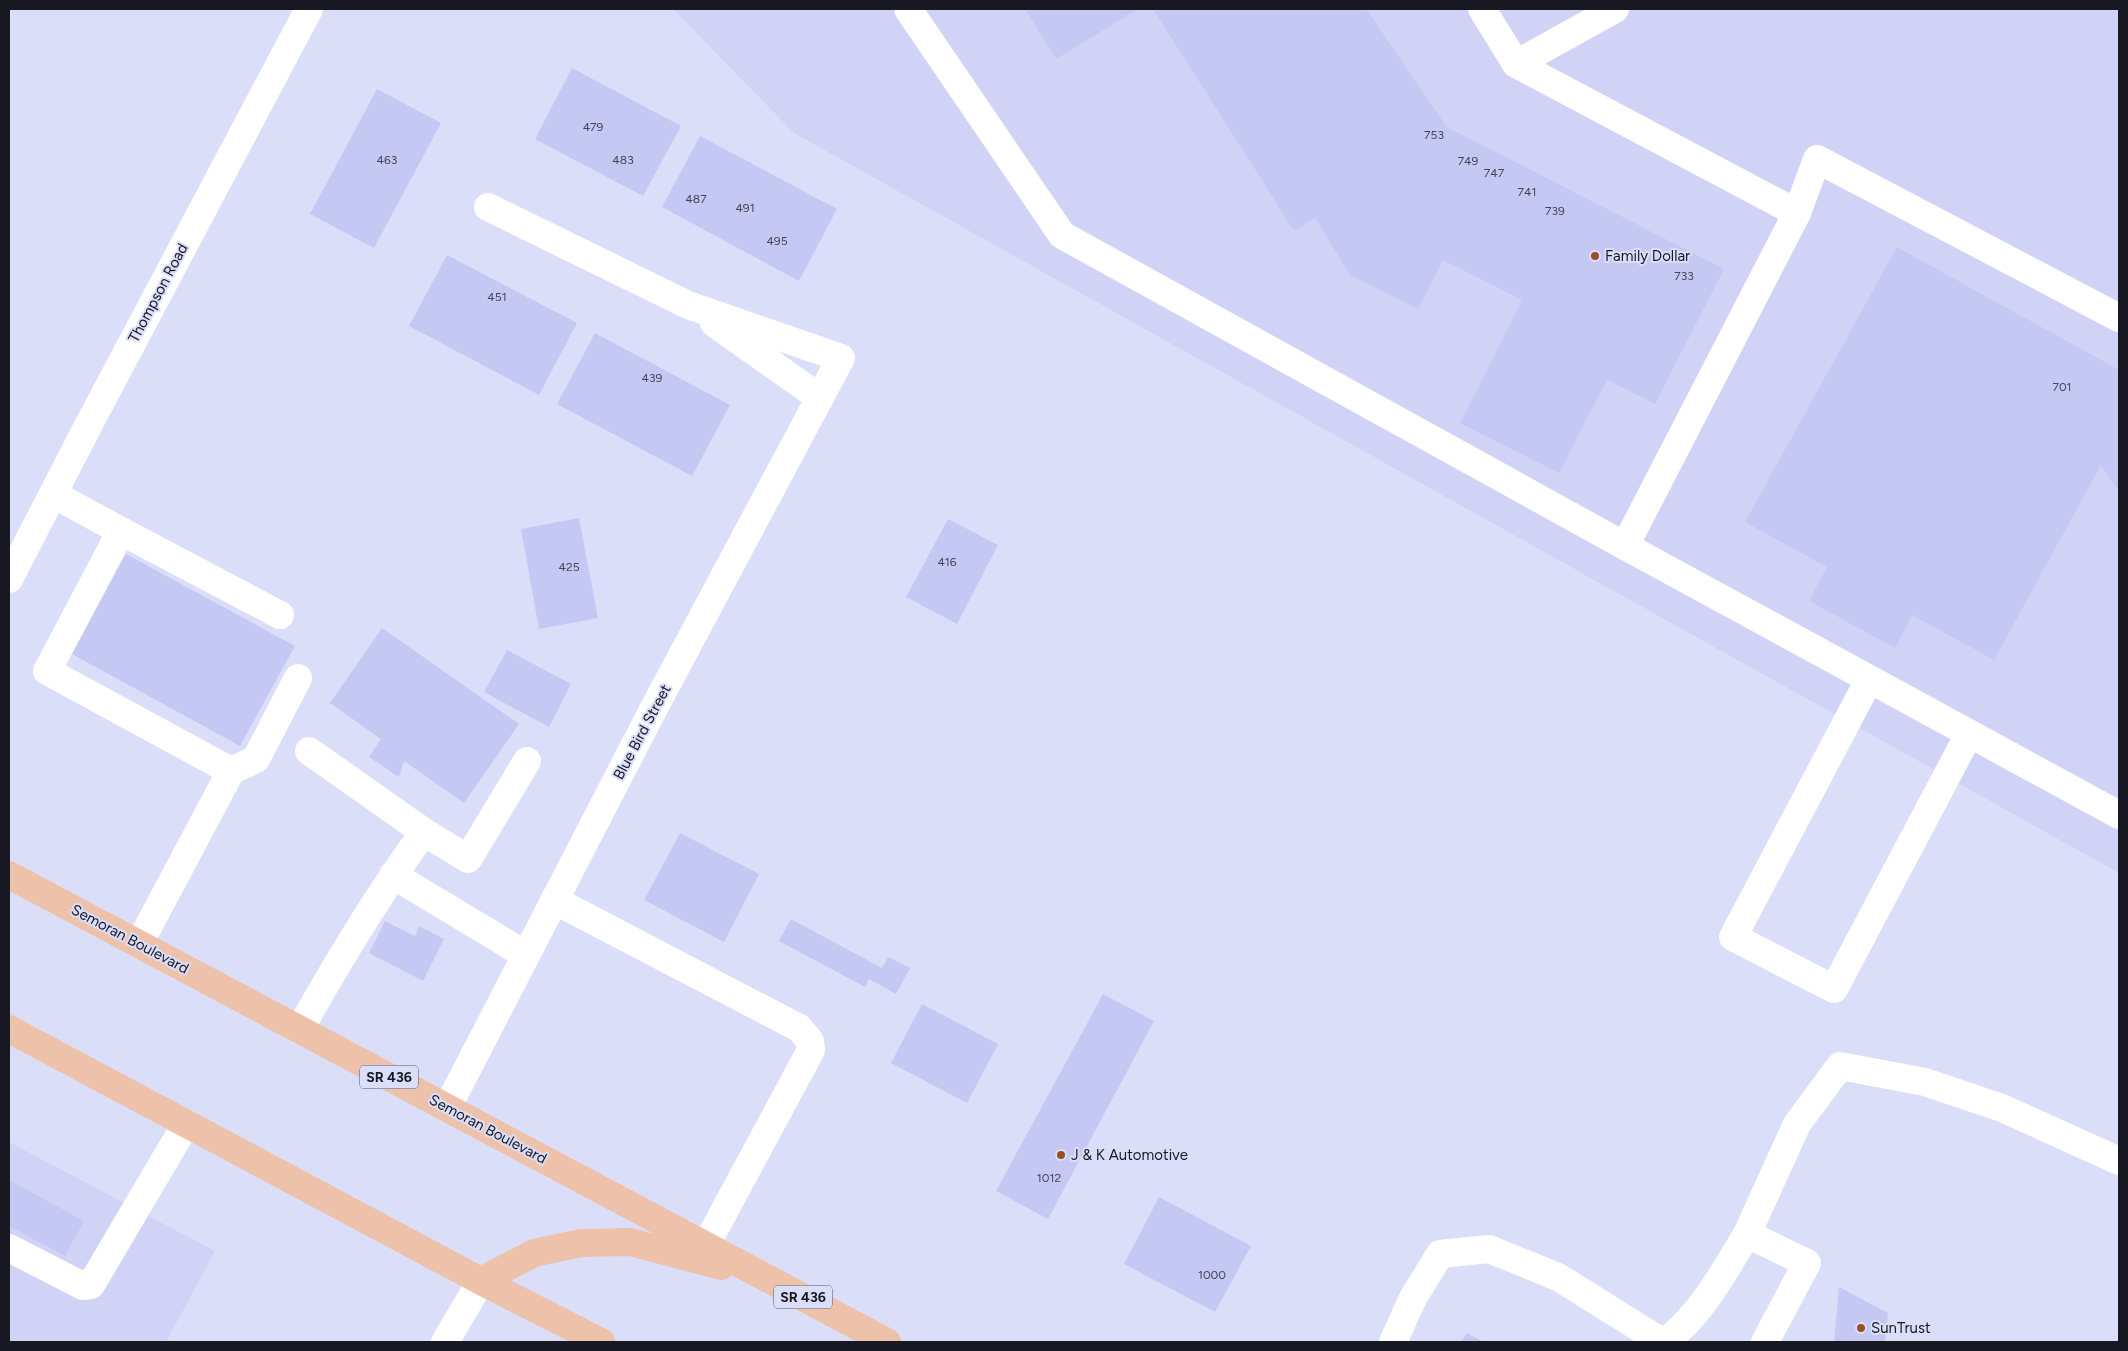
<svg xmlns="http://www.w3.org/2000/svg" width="2128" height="1351" viewBox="0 0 2128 1351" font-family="Figtree,sans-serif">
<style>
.built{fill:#d0d3f5}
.building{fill:#c5c8f3}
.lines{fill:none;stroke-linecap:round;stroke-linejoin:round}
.minor{stroke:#fff;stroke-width:28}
.major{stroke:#eec2aa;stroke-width:28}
.poi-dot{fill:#955026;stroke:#dbdef9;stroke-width:2}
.labels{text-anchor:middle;stroke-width:4;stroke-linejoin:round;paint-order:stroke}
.number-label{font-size:12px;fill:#434456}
.shield{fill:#dbdef9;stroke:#525362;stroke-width:1}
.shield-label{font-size:14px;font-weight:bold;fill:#181822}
.poi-label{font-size:15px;fill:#181822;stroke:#dbdef9;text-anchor:start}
.street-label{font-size:15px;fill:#181822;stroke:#dbdef9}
</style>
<rect width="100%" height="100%" fill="#dbdef9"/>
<g class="built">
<polygon points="673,9 2119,9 2119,873 794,133"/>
<polygon points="9,1142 215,1251 166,1342 9,1342"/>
</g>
<g class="building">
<polygon points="1025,9 1138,9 1056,59"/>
<polygon points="1153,9 1366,9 1447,127 1724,269 1655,404 1607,380 1559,473 1460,423 1522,300 1443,260 1418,309 1350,275 1315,218 1294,231"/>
<polygon points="572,68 681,126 643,196 535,139"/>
<polygon points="377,89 441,123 374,248 310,214"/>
<polygon points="700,136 837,209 799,281 662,207"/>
<polygon points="1897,247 2119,370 2119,491 2101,465 1994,660 1912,615 1895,648 1809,601 1827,567 1745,522"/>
<polygon points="447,255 577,323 539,395 409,326"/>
<polygon points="595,333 730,405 692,476 557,404"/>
<polygon points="579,518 598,618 539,629 521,529"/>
<polygon points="948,519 998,545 957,624 906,597"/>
<polygon points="126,554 295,646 240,746 72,654"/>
<polygon points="382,628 519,724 464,803 404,761 399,777 369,757 381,739 330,703"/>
<polygon points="507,650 571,684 549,727 484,692"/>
<polygon points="680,833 759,874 724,942 644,900"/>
<polygon points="791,919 882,968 888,957 910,968 896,994 869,979 865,987 779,941"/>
<polygon points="385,921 415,936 419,926 444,939 423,981 369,953"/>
<polygon points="1103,994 1154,1021 1048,1219 996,1191"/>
<polygon points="922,1004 998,1044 967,1103 891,1063"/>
<polygon points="9,1180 84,1221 65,1256 9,1226"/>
<polygon points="1159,1197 1251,1246 1215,1312 1124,1264"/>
<polygon points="1839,1287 1888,1313 1885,1342 1834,1342"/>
<polygon points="1467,1333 1484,1342 1461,1342"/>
</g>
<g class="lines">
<g class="minor">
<polyline points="908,9 1062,235 1625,546"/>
<polyline points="1482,9 1516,64 1615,9"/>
<polyline points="1516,64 1797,213 1625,546 2119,815"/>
<polyline points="1797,213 1817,159 2119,318"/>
<polyline points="714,323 820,398"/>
<polyline points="53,494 121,531 47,671 231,771 139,944"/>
<polyline points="121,531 280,615"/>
<polyline points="9,579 88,426 309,9"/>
<polyline points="1869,680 1733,937 1834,989 1969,734"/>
<polyline points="231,771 256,759 298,678"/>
<polyline points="424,832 468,859 527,761"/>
<polyline points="393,875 526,955"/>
<polyline points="554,900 799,1028 810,1041 811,1050 706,1245"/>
<path d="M300 1029C338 961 378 895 424 832L309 751"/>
<polyline points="447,1108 654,708 841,358 688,305 488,207"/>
<polyline points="9,1248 83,1286 91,1285 186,1124"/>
<polyline points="445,1342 481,1281"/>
<polyline points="1393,1342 1413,1298 1440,1254 1489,1249 1558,1277 1662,1342"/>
<path d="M1665 1342C1702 1314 1723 1273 1747 1234"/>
<polyline points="1765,1342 1807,1263 1747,1234 1797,1124 1840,1066 1925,1082 2002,1108 2119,1161"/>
</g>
<g class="major">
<polyline points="9,875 887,1342"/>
<polyline points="9,1029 481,1281 601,1342"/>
<polyline points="481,1281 534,1253 581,1243 630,1242 721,1266"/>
</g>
</g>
<g class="poi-dot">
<circle cx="1595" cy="256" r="5"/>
<circle cx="1061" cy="1155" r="5"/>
<circle cx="1861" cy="1328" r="5"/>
</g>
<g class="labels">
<g class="number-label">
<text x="593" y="131">479</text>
<text x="1434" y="139">753</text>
<text x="387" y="164">463</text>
<text x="623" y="164">483</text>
<text x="1468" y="165">749</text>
<text x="1494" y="177">747</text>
<text x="1527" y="196">741</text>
<text x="696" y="203">487</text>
<text x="745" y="212">491</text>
<text x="1555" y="215">739</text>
<text x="777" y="245">495</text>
<text x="1684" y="280">733</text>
<text x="497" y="301">451</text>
<text x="652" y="382">439</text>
<text x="2062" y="391">701</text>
<text x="947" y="566">416</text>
<text x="569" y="571">425</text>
<text x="1049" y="1182">1012</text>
<text x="1212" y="1279">1000</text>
</g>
<g class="shield">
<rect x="360" y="1065.5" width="58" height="23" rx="4"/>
<rect x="774" y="1285.5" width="58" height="23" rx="4"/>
</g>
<g class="shield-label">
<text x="389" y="1082">SR 436</text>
<text x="803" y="1302">SR 436</text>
</g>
<g class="poi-label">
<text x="1605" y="261">Family Dollar</text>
<text x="1071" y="1160">J &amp; K Automotive</text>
<text x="1871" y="1333">SunTrust</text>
</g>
<g class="street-label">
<text transform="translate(158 293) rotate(-62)" y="5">Thompson Road</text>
<text transform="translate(642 732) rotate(-62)" y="5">Blue Bird Street</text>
<text transform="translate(130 939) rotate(28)" y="5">Semoran Boulevard</text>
<text transform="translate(488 1129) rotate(28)" y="5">Semoran Boulevard</text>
</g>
</g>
<rect width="2128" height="1351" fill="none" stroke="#181822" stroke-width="20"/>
</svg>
